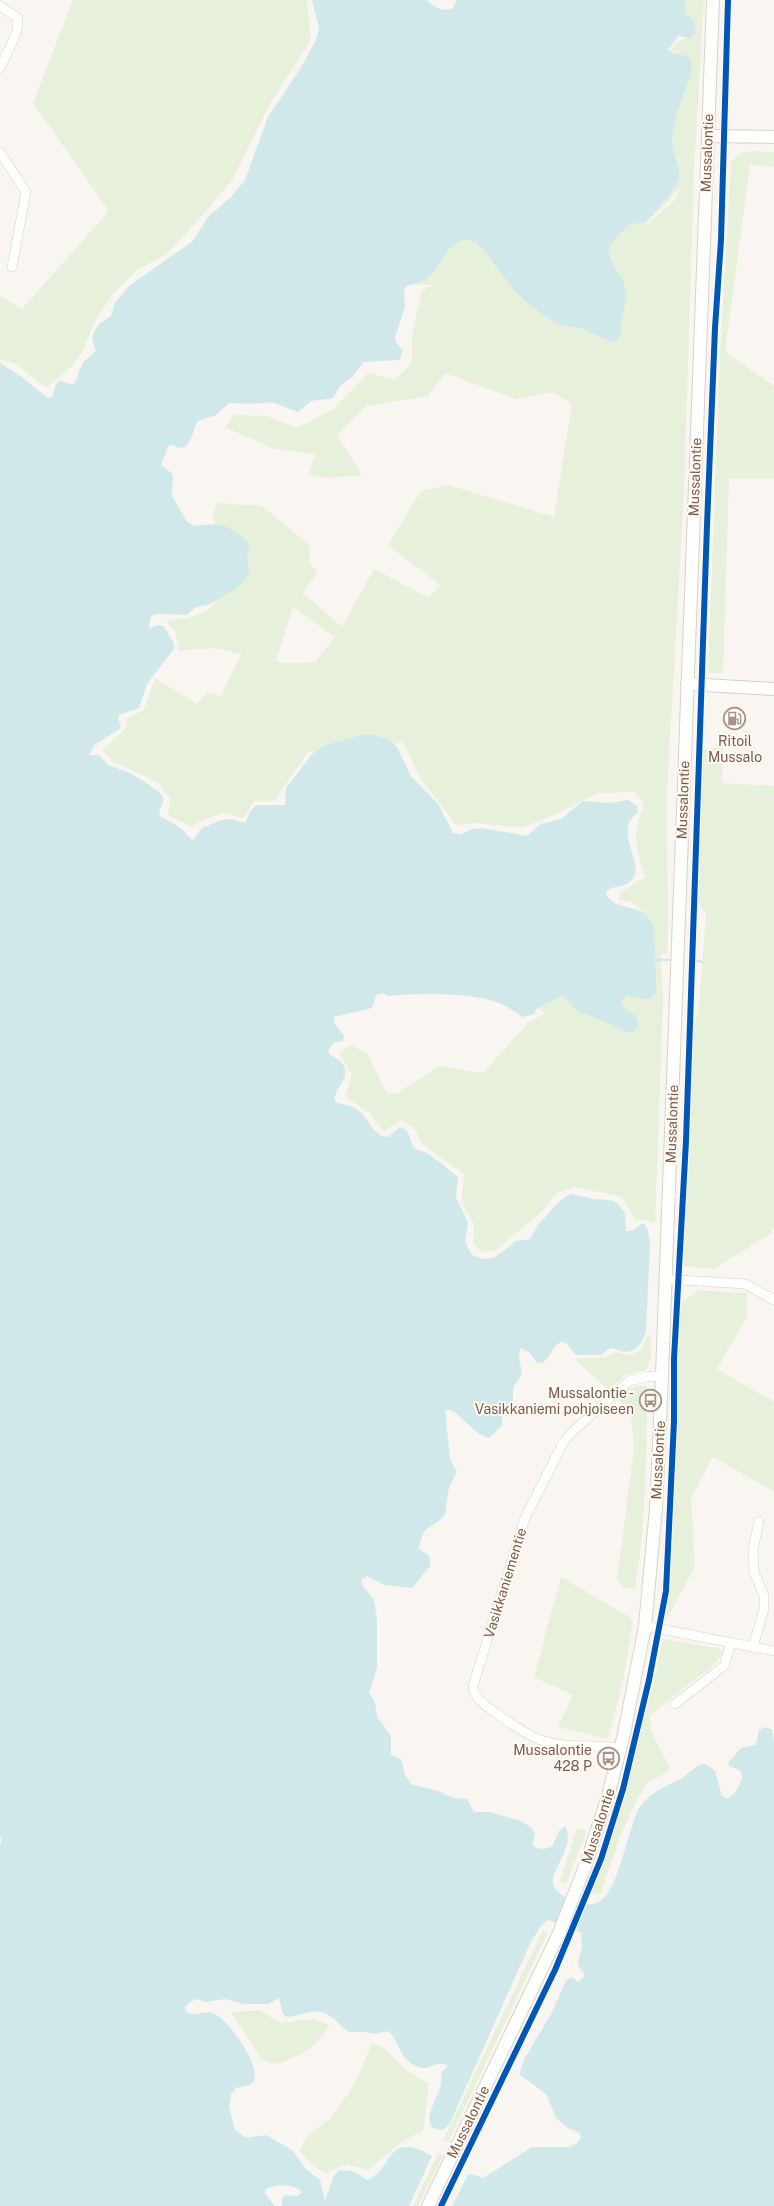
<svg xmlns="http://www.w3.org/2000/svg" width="774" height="2206" viewBox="0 0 774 2206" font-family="'Public Sans',sans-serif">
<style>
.green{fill:#e7f0db;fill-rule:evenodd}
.water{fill:#d0e8ea}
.pier{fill:#f9f5f0}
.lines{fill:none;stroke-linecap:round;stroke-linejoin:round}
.stream{stroke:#d0e8ea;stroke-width:2.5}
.street-casing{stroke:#d7d1cb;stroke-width:10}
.secondary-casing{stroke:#d9d2cb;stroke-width:14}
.street{stroke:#fefefd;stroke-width:9}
.secondary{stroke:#fefefd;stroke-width:12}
.cycleway-casing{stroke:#fffaf3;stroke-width:8}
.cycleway{stroke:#0057b8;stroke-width:6}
.labels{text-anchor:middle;stroke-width:4;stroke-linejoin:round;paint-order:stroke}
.street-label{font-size:14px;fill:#7a5c4d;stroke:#fffaf3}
.poi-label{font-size:14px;fill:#7a5c4d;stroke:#fffaf3;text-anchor:end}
</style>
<rect width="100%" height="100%" fill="#f9f5f0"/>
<g class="green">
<polygon points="73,0 307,0 311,40 272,100 231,182 183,237 165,255 138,269 112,295 94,323 83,351 70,368 46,388 16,364 0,359 0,296 22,309 109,211 33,103"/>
<path d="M675 0H704L694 169 684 491 667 791 668 953 661 954 663 1000 655 1222 635 1219 622 1197 575 1187 557 1193 539 1214 496 1250 483 1252 473 1243 474 1224 461 1201 464 1174 421 1143 415 1129 401 1120 384 1131 368 1112 346 1097 352 1074 339 1053 351 1045 367 1053 387 1093H397L439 1066 483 1073 528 1023 545 1013 534 1006 646 964 635 908 647 913 630 901 619 900 620 893 645 877C635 845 632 835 644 803L634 792 598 793 560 812 522 828 476 823 456 825 420 778 403 742 366 751 345 747 308 752 274 801H254L243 818 223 813 198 822 192 827 168 815 170 799 159 783 112 761 102 750 127 727V718L144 710 155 678 197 704 206 692 221 696 241 654 213 648 179 651 175 631 166 622C172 617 180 620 187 618 211 612 216 603 228 585L221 534 212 516 218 503 262 506 309 545 310 563 317 573 303 593 342 627 374 569 429 598 440 585 388 545 421 491 448 485 554 517 572 404 553 392 516 399 445 373 428 396 366 406 337 435 362 475 329 478 309 474 315 454 274 449 225 427 235 415 267 416 297 428 334 409 368 373 395 380 412 363V334L422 291 434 285H408L659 44 686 60 671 50 676 42 685 39 689 23ZM682 186 674 201 639 231ZM293 607 335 637 315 662 285 663 276 661Z"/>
<polygon points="751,151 774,152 774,167 750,164 725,352 774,386 774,479 729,479 723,673 708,673 720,354 731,162 741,153"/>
<polygon points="723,746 722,783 774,786 774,1227 770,1234 714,1269 683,1266 692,1041 699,1006 706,914 696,899 703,750"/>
<polygon points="698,1290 747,1293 747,1317 717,1369 774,1402 774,1489 773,1491 713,1457 691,1499 695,1566 666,1621 669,1592 680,1304"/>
<polygon points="647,1335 651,1335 651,1357 646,1370 627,1374 608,1390 575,1359 607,1357 615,1352 630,1356 642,1349"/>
<path d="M647 1385C647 1453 646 1521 635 1589L624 1588 617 1579 634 1449 631 1414 615 1396 631 1388Z"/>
<polygon points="561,1577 633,1619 623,1682 608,1739 558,1727 573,1695 534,1677"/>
<polygon points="663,1639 717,1648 723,1652 716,1663 650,1715 651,1731 671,1770 647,1783 638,1798 620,1836 601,1893 592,1894 652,1691"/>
<polygon points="577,1828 587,1831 566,1884 560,1881"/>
<polygon points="543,1930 548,1932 449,2141 443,2141"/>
<path d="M259 2010 281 2023 312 2019 330 2025C314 2050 302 2055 276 2064L261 2059 231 2012Z"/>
<polygon points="372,2043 383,2047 406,2070 429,2084 423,2131 403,2141 368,2170 347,2164 326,2173 315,2167 299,2151 308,2135 330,2119 355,2084"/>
<polygon points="438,2153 443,2156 418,2206 413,2206"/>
</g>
<path class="water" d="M312 0H427C433 7 444 13 453 8L457 0H683L685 2 684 13 694 21 696 31 690 38 678 36 671 47 667 49 672 53 687 56 692 62 691 74C684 95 672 119 672 141 672 157 686 172 675 187 670 194 652 217 645 222 641 225 635 222 631 224 626 226 610 243 609 248 607 262 622 273 625 287 628 298 623 308 622 319 621 329 622 338 613 343L583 329 557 324 531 306 513 289 485 251 475 242 467 239C440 247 445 265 426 279 419 284 410 282 404 289L405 307 395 337 396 342 403 351 399 360 364 362 351 378 340 386 333 398 311 401 298 412 272 402 254 404 229 403 216 415 198 421C192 428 193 447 181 448 176 448 174 444 169 445L161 465 173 474 172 496 187 522 195 526C215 524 222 521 239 535 243 538 248 541 250 546L247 558 249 575 242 583 229 593 208 605 196 607 187 615 158 614 151 616 149 629 158 625 164 626 174 644 173 650 147 684 139 708 119 715 118 717 121 728 94 745 89 755H99L108 765 130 773 145 782 160 793 164 799 159 812 160 816 181 828 193 841 202 828 221 820 231 819 245 823 251 810 257 805H285L286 788 313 753 326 745 362 735H374L389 740 397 747 411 776 438 804 453 833 460 835 472 829 482 828 527 836 541 824 561 819 583 801 609 803 628 800 637 806 638 811C635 816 629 820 628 826 625 843 639 864 635 874 629 891 611 883 606 893 613 913 644 900 654 927L656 984 655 994 648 999 627 996 621 1001 623 1007 637 1017 638 1025 634 1032H625L613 1025 578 1011 563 996 538 1007 534 1014 523 1017C515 1012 507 1006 499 1003 472 992 417 993 388 996L383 993 376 995 372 1008 334 1017V1023L344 1035 343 1041 333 1043 328 1051C331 1058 340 1058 344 1066 350 1081 333 1088 335 1101 342 1106 351 1104 358 1110 370 1119 371 1135 388 1137L400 1127C411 1129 409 1140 414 1148L429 1154 458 1177 456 1197 468 1223 465 1242 472 1255 482 1259 494 1258 516 1241 530 1239 538 1225 557 1204 565 1197 572 1194 594 1199 610 1200 617 1203 625 1213 626 1231H631L643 1223 648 1230 650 1243 646 1331C644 1340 637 1351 627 1352 621 1352 616 1349 610 1348L601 1355H576L566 1343 561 1342C550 1347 550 1364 537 1363L529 1352 520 1348 519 1357 522 1374 513 1388V1404L502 1415V1426L489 1438C472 1435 458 1407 445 1410L450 1459 457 1472 449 1487 445 1514C432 1532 424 1519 419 1549L430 1556V1566L412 1588 385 1585 367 1576 361 1580 362 1585 374 1600 377 1620V1668L369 1693 375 1702 377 1716 391 1736V1755L401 1759 405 1775 411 1784 438 1791 453 1798 467 1799 474 1812H490L521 1821 532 1828 535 1835 532 1844C537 1850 546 1850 552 1846L559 1831 565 1826C577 1848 547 1871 554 1887 557 1894 569 1899 576 1901 583 1903 590 1906 597 1903 621 1892 626 1826 642 1804 652 1791 668 1786 682 1778 688 1774 693 1769 699 1765L705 1764 715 1771 722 1796 727 1799C735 1794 741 1785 742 1776L741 1771 730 1766 728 1763 741 1748 756 1745 759 1730 766 1727 772 1730 774 1742V2206H452L468 2175 471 2174 483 2178 532 2147H570L576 2144 581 2138 580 2133 568 2128 556 2118 546 2094 519 2074 525 2058 551 2014 566 1981 571 1977 579 1982 585 1975C574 1962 579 1960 582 1947 582 1943 581 1937 581 1933L571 1927 548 1920 540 1927 530 1944 449 2125 443 2130C416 2131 437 2098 440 2088 442 2082 440 2077 442 2072L448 2066C438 2058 428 2072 418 2067 397 2057 401 2043 388 2031L376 2034 363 2032H349C342 2029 339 2022 333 2018 317 2005 304 2016 287 2017L283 2014 279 1998 268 2004H244L225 1999 206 2002 197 1999 190 2002 185 2007 186 2012C195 2018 203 2010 213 2013 228 2019 260 2064 254 2081L249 2085 236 2088 231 2094 229 2107 235 2130 246 2138 266 2135 292 2150 305 2168 320 2180 325 2200 334 2176 339 2170 353 2171 367 2180C394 2171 385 2128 432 2156L409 2206H282V2199L285 2195 297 2196 302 2193C297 2183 273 2184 265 2190V2193L275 2206H0V1845L2 1839 0 1836V363L19 375 48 398 52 397 56 384 59 381 73 384 75 382 83 362 96 351 92 339 94 332 99 324 111 316 115 303 130 285 192 242 208 217 231 197 245 180 268 117 300 69 316 40 319 28Z"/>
<polygon class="pier" points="581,1900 587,1902 575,1932 570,1928"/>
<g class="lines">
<g class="stream">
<polyline points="655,960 670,960"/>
<polyline points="697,961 703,962"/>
</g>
<defs>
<g id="street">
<polyline points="0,6 18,18 17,32 0,68"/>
<polyline points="0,152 26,192 12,267"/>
<polyline points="665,1279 745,1284 774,1300"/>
<polyline points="645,1626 774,1651"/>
<polyline points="753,1647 764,1609 764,1596 754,1572 753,1550 759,1521"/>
<polyline points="675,1704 724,1666 731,1643"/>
<path d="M620 1748C594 1744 563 1749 538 1739 522 1732 509 1722 496 1713 485 1705 475 1700 473 1686L525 1518 563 1443 570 1434 629 1381 646 1377 662 1375"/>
</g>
<g id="secondary">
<polyline points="708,136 774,137"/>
<polyline points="687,684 774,689"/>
<polyline points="428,2206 559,1933 586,1864 608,1796 624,1734 645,1626 656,1508 662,1375 713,0"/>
</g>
</defs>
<use href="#street" class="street-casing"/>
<use href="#secondary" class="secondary-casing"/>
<use href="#street" class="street"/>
<use href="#secondary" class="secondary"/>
<defs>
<polyline id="cycleway" points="441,2206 555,1970 601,1859 623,1789 649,1680 666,1591 674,1421 674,1359 686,1141 707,525 715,328 721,240 728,0"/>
</defs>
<use href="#cycleway" class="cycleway-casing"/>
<use href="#cycleway" class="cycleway"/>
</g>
<defs>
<symbol id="fuel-ring" viewBox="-11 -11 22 22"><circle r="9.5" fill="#fffaf3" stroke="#a69286" stroke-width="1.5"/><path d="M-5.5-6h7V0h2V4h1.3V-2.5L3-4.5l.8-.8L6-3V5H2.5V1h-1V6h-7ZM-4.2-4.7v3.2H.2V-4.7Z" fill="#a69286"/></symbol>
<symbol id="bus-ring" viewBox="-11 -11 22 22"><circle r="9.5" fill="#fffaf3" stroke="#a69286" stroke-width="1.5"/><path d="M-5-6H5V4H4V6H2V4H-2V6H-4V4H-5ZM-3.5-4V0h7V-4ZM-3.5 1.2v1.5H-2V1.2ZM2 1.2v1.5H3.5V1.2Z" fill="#a69286"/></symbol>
</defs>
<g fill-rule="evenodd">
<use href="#fuel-ring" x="722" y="706" width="25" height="25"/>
<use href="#bus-ring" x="638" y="1388" width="25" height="25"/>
<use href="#bus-ring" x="596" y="1746" width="25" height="25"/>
</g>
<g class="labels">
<g class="street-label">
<text transform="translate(707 153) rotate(-88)" y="5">Mussalontie</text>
<text transform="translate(695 477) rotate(-88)" y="5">Mussalontie</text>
<text transform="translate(683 800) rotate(-88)" y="5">Mussalontie</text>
<text transform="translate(672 1124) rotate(-88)" y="5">Mussalontie</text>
<text transform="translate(658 1460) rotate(-87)" y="5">Mussalontie</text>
<text transform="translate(505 1583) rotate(-73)" y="5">Vasikkaniementie</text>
<text transform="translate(598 1826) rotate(-72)" y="5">Mussalontie</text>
<text transform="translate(468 2122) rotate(-64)" y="5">Mussalontie</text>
</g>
<g class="poi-label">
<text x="735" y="746" text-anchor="middle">Ritoil<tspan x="735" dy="16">Mussalo</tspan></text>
<text x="634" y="1398">Mussalontie -<tspan x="634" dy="16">Vasikkaniemi pohjoiseen</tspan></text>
<text x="592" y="1755">Mussalontie<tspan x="592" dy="16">428 P</tspan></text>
</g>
</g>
</svg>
